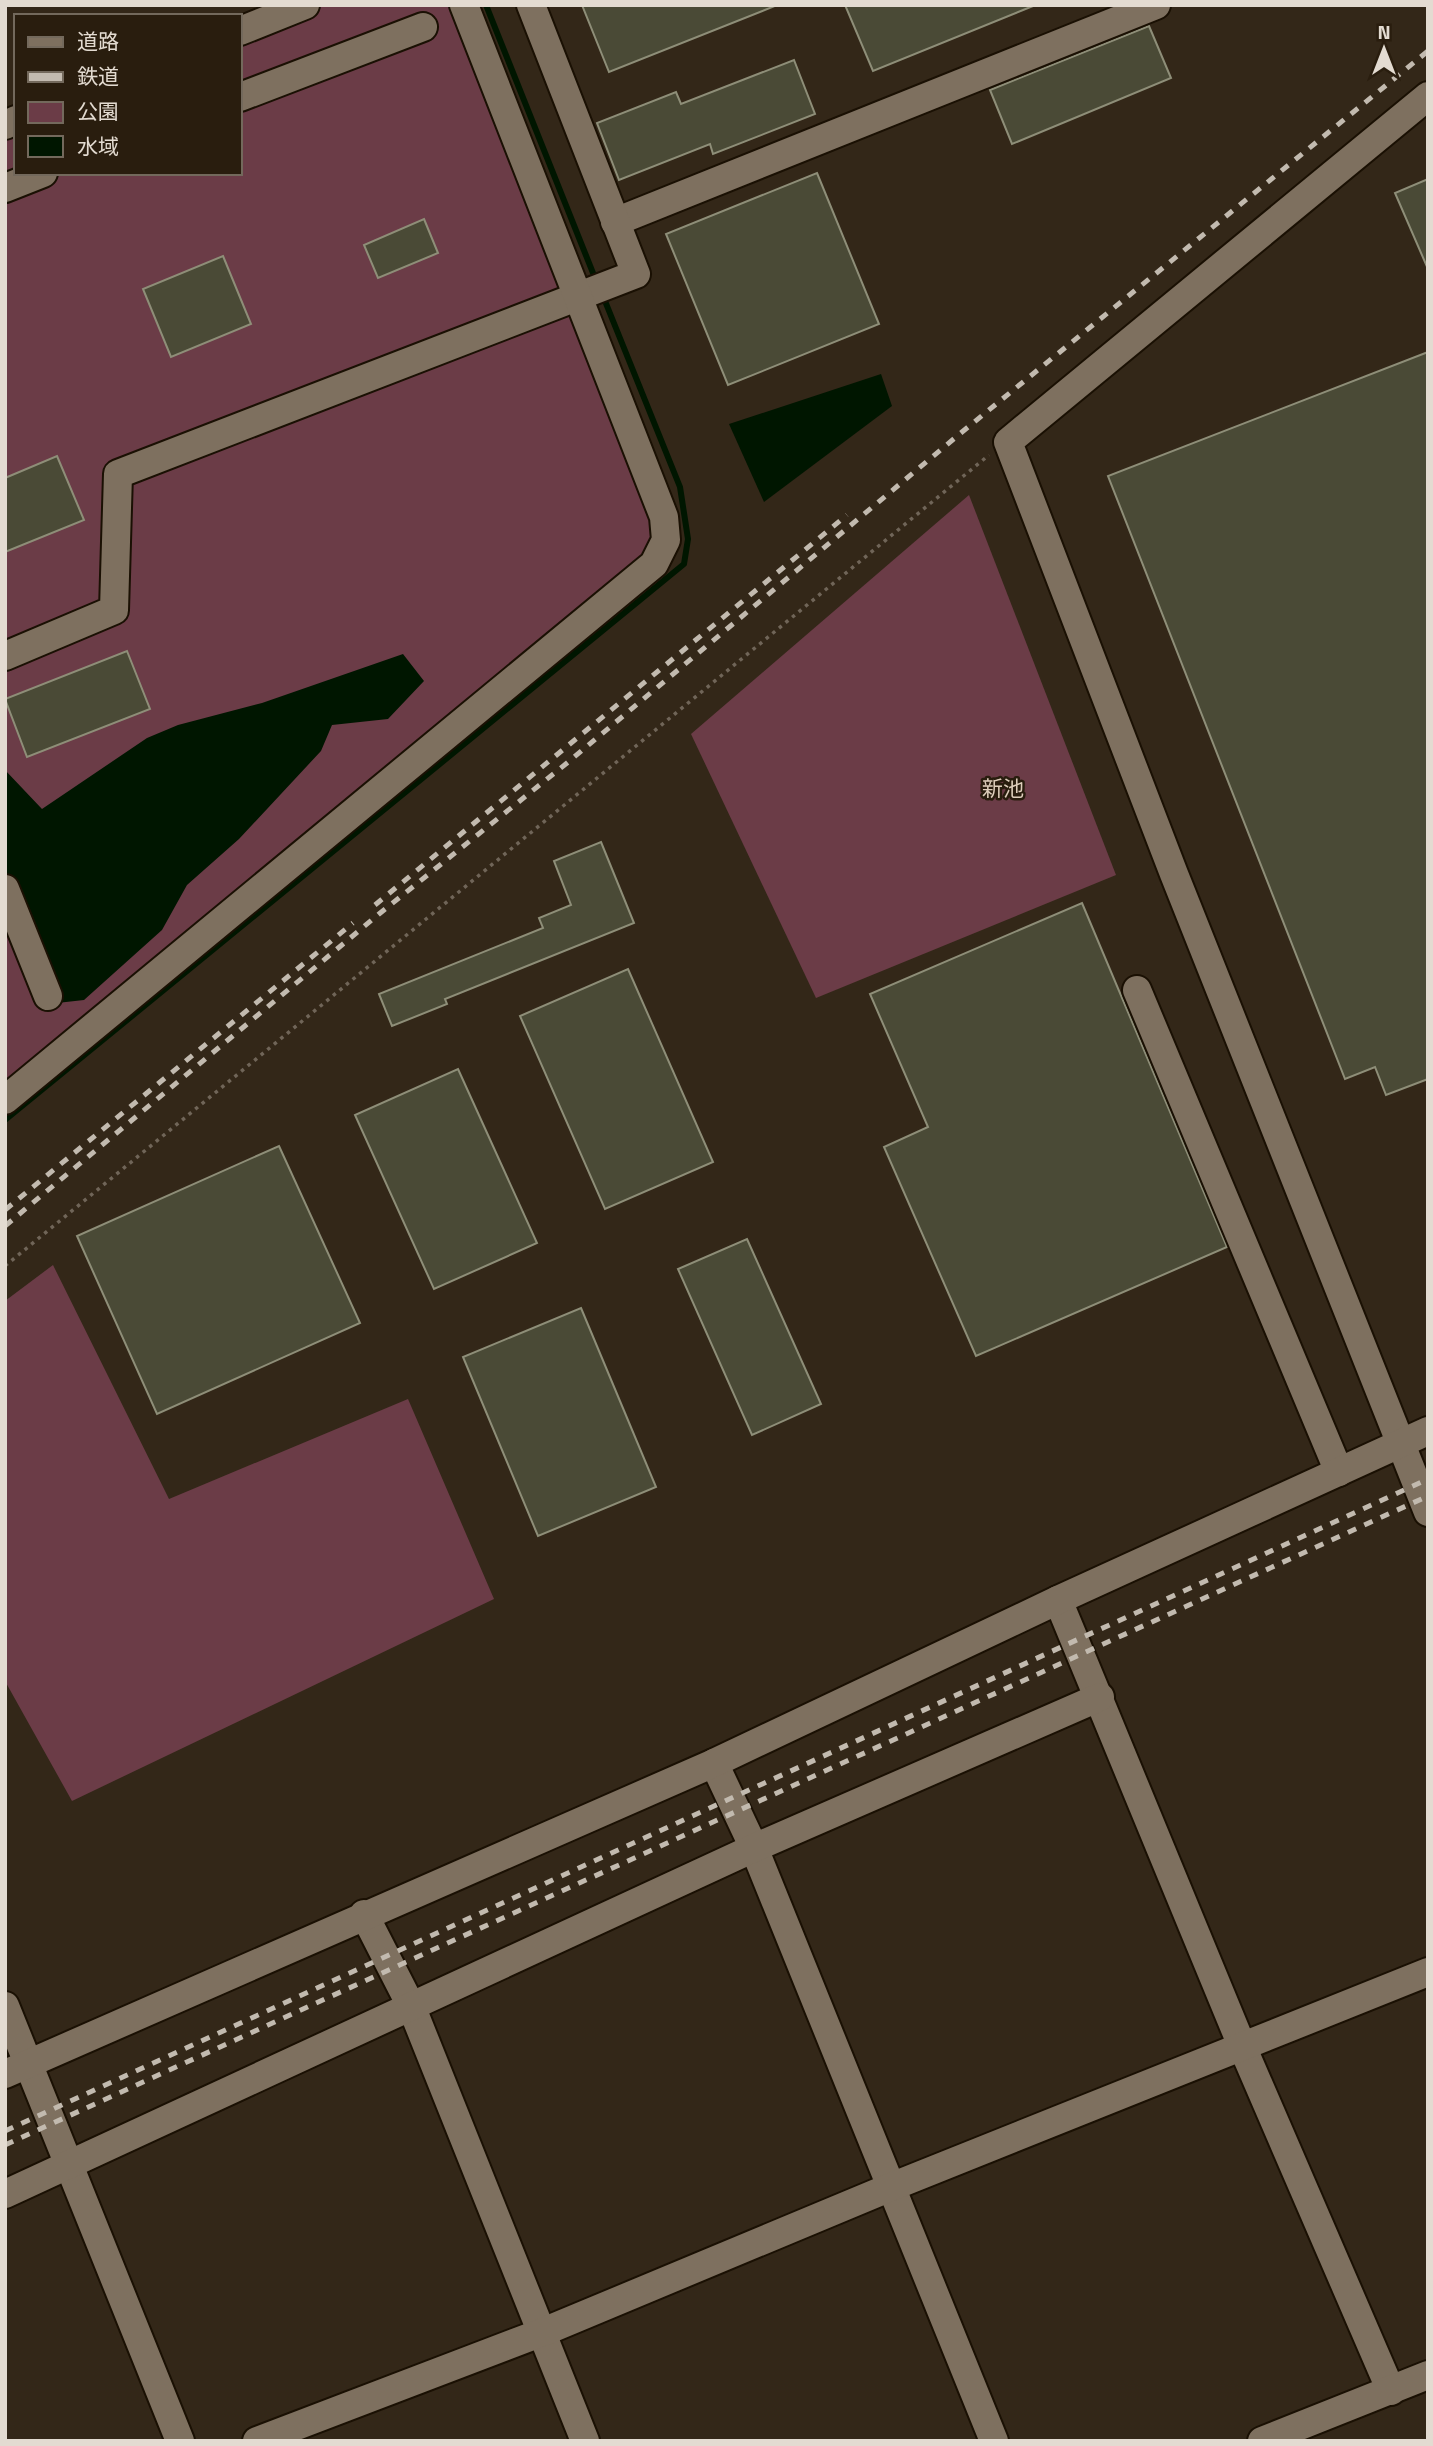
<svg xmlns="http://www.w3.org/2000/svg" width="1433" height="2446" viewBox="0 0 1433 2446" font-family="'Titillium Web','Noto Sans JP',sans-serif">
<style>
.green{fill:#6b3c47}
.water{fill:#001600}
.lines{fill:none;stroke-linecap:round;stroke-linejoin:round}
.stream{stroke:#001600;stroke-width:6}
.building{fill:#4a4a36;stroke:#8e8e78;stroke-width:2}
.minor-casing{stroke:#1a1003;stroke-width:32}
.path{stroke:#706558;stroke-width:3.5;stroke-dasharray:3.5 5;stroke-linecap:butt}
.minor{stroke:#7e705f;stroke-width:28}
.rail{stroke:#c2baaf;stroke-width:5;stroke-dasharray:9 9;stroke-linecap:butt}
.labels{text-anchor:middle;stroke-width:5;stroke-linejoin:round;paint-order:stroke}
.quarter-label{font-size:21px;fill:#decebb;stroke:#291d0e}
</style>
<rect width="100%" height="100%" fill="#332718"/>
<g class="green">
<polygon points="287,5 449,5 664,517 662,549 5,1100 5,119 16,115 16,173 240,173 240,24"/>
<polygon points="969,495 1116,875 816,998 691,734"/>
<polygon points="53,1265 169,1499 408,1399 494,1599 72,1801 5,1681 5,1301"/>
</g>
<g class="water">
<polygon points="881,374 892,406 764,502 729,424"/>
<polygon points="403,654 424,681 388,719 332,725 321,751 239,839 187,885 162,930 84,1000 39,1005 5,911 5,770 42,809 147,738 178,725 262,703"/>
</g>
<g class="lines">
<g class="stream">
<polyline points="486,5 597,283"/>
<polyline points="5,1120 684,564 688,539 680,487 603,296"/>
</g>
</g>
<g class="building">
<polygon points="582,5 774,5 775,6 609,72"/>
<polygon points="845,5 1033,5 1033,6 873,71"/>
<polygon points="1149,26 1171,78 1012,144 990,90"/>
<polygon points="794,60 815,114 713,154 710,144 619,180 597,123 676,92 681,104"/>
<polygon points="817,173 879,324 728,385 666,234"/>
<polygon points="1428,179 1428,269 1395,193"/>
<polygon points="424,219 438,253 378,278 364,245"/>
<polygon points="223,256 251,324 171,357 143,289"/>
<polygon points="1428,352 1428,1079 1386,1095 1375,1067 1345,1079 1108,476"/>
<polygon points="57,456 84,520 5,552 5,478"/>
<polygon points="127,651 150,709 27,757 5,699"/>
<polygon points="601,842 634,923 445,999 447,1004 392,1026 379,994 543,928 539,918 571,905 554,861"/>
<polygon points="1082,903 1227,1247 976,1356 884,1147 928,1127 870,994"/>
<polygon points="628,969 713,1162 605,1209 520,1016"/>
<polygon points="458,1069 537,1243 434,1289 355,1115"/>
<polygon points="279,1146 360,1323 157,1414 77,1236"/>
<polygon points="747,1239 821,1404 752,1435 678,1269"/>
<polygon points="581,1308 656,1487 538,1536 463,1357"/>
</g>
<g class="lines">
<defs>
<g id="minor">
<polyline points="240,31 305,5"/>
<polyline points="1428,96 1008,442 1174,874 1428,1512"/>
<polyline points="240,97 423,27"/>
<polyline points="5,125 16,120"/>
<polyline points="5,188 43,173"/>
<polyline points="615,222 1156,5"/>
<polyline points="5,656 114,610 118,474 636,274 531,5"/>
<polyline points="5,889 48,996"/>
<polyline points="1137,990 1339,1472"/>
<polyline points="5,1100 654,564 666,540 664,517 464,5"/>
<polyline points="1058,1600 1242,2046 1391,2391"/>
<polyline points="714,1763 754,1848 994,2441"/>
<polyline points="364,1914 412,2008 585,2441"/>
<polyline points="5,2006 180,2441"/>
<polyline points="5,2074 714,1763 1058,1600 1428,1431"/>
<polyline points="5,2194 754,1848 1100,1697"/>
<polyline points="257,2441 543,2332 891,2187 1428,1972"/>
<polyline points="1262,2441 1428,2375"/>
</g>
</defs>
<use href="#minor" class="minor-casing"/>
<polyline class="path" points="5,1266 989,455"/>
<use href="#minor" class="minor"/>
<g class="rail">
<polyline points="375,905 847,515"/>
<polyline points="5,1210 353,923"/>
<polyline points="5,1226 379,914 567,763 962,432 1428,51"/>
<polyline points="5,2131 1428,1479"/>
<polyline points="5,2145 1428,1496"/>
</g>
</g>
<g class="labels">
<g class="quarter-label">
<text x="1003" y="796">新池</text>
</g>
</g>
<rect width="1433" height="2446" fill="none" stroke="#e3dbd1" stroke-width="14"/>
<rect x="14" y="14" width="228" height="161" fill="#291d0e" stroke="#73695c" stroke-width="2"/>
<rect x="28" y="37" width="35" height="10" fill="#7e705f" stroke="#73695c" stroke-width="2"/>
<text x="77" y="49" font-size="21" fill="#e3dbd1">道路</text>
<rect x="28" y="72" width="35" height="10" fill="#c2baaf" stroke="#73695c" stroke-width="2"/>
<text x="77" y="84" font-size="21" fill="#e3dbd1">鉄道</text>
<rect x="28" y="102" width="35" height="21" fill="#6b3c47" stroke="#73695c" stroke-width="2"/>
<text x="77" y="119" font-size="21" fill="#e3dbd1">公園</text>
<rect x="28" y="136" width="35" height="21" fill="#001600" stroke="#73695c" stroke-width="2"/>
<text x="77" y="154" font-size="21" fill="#e3dbd1">水域</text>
<g transform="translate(1384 49)" stroke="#291d0e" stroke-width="5" paint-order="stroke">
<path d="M0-5L12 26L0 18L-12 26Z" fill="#e3dbd1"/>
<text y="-10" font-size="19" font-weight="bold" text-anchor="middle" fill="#e3dbd1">N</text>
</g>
</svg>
